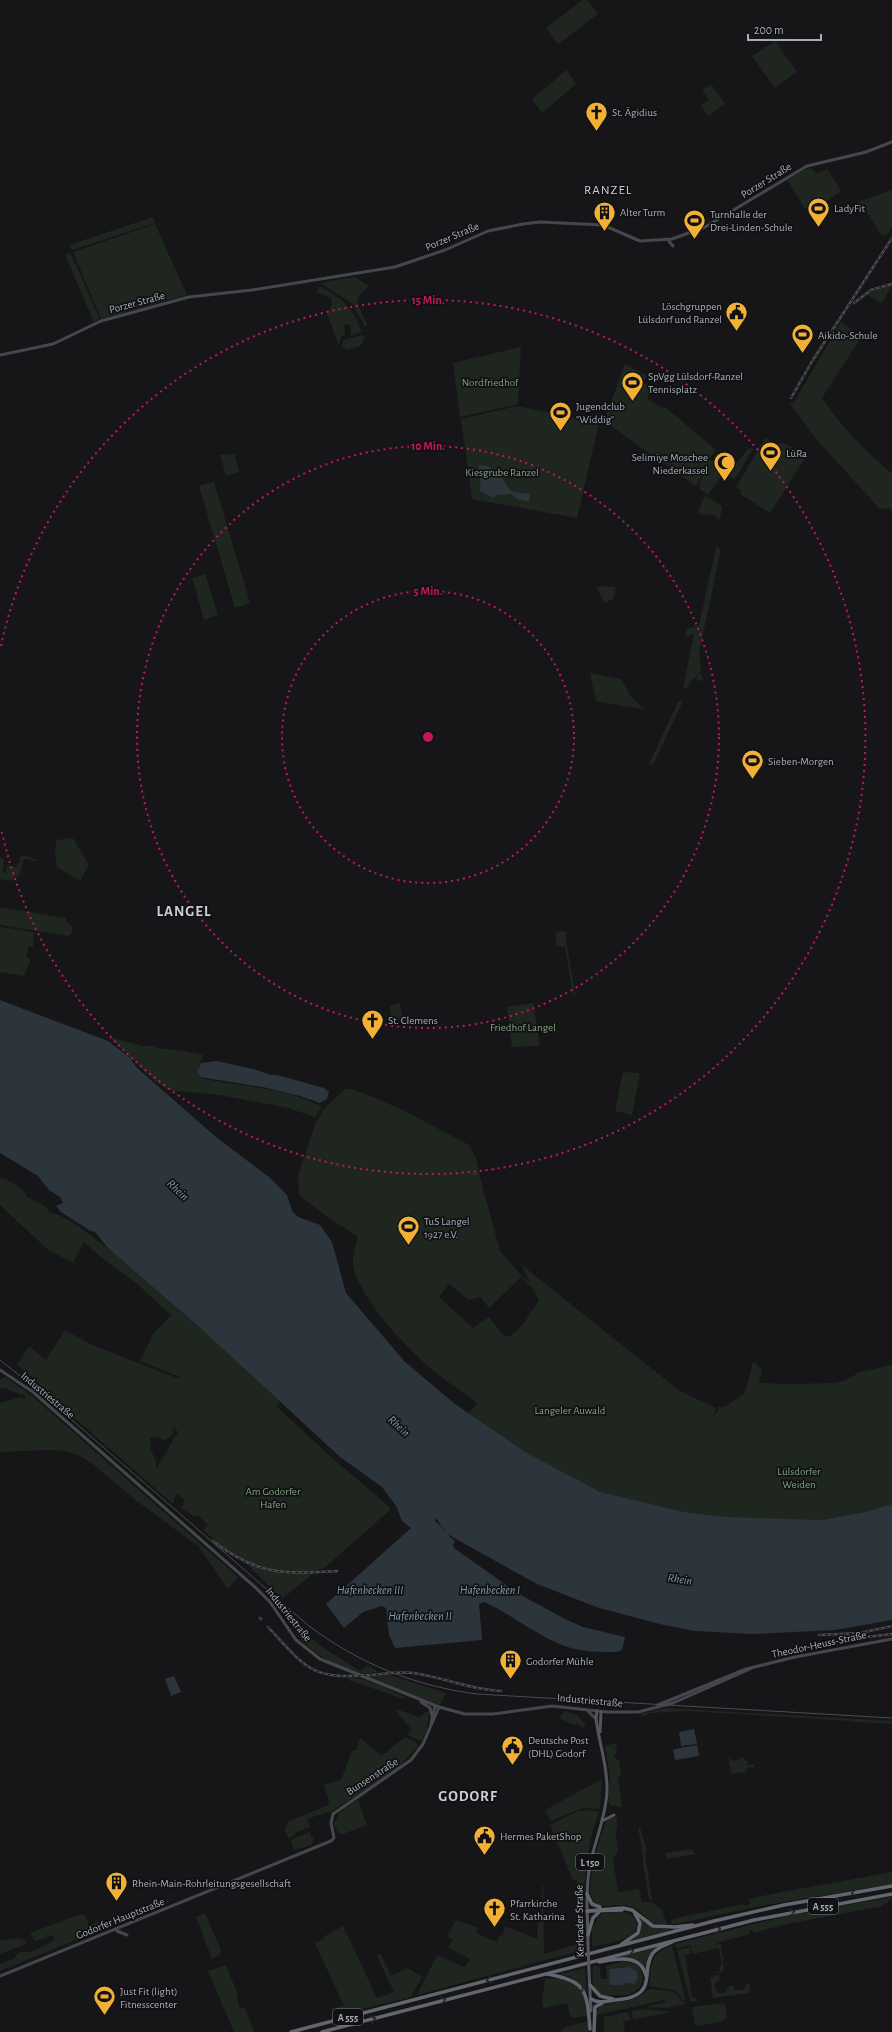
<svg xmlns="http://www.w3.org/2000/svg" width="892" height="2032" viewBox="0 0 892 2032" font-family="'Alegreya Sans',sans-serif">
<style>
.green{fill:#1e261f;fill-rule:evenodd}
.water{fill:#2c353c}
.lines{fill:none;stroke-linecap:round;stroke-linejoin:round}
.stream{stroke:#2c353c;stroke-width:1}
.secondary{stroke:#45474d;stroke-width:3}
.primary{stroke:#53555c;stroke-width:3}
.highway{stroke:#63666e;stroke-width:3.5}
.tram{stroke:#4a4c52;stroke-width:1}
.rail-casing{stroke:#4a4c52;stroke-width:2.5}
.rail{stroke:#111113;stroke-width:1;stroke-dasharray:3;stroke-linecap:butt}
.primary-bridge{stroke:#53555c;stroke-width:3}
.oneway{stroke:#26262a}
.ring{fill:none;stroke:#c2185b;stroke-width:2;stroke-dasharray:2 4}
.labels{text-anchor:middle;stroke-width:3.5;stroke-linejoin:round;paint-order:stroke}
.shield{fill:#111113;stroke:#7b7e86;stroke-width:1}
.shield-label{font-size:10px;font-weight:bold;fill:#a8adb8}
.poi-label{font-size:11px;fill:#a8adb8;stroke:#111113;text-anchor:start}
.street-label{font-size:11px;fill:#a8adb8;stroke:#111113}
.park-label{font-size:11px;fill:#7fa381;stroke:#111113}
.water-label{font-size:12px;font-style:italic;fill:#7f9bb3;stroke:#111113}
.quarter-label{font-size:13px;letter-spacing:1px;fill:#c9ccd4;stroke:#111113}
.district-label{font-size:15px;font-weight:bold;letter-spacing:1px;fill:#c9ccd4;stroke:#111113}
.centre{fill:#c2185b;stroke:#111113;stroke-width:2}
.ring-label{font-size:12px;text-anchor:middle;font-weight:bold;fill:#c2185b;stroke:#111113;stroke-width:3.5;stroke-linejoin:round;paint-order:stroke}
</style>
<rect width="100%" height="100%" fill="#161618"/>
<g class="green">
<polygon points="583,0 587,0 598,14 558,44 546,28"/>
<polygon points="775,41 797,72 775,88 752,56"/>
<polygon points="567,70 576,84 542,113 532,99"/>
<polygon points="711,84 725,104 708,116 701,106 709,100 702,90"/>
<polygon points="811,168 817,174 827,169 841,191 812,212 809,207 805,209 787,180 804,170"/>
<polygon points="892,190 892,228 886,236 881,235 870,217 857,202"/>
<polygon points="153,217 155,223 72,250 69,245"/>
<polygon points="155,224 187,295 101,319 73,252"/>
<polygon points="69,253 71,254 100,319 94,322 65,255"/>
<polygon points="355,277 369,286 359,295 357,303 367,325 365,327 353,304 320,283"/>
<polygon points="892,285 882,303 866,294"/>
<path d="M319 286C344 300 351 305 362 332L350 336 351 328 349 324 344 325 345 334 341 337 339 346 327 314 332 304 331 298 316 292Z"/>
<path d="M841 322 862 336 822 398C841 427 866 451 892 474V511L889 508 880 509 817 440 790 404V402L793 404Z"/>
<polygon points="363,335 365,338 360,346 347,350 342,346 343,340"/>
<polygon points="521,347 518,404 460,417 453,363"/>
<polygon points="625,364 647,376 642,382 652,389 647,398 661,407 666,408 716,450 709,459 729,472 749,448 753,449 735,479 723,473 708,495 700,489 699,485 706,469 696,486 604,421"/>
<polygon points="517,406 599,423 577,518 472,499 461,419"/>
<path d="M765 438C768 439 771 443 774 443 785 443 792 443 796 455L797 454 804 460 770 513 740 494 742 491 736 487Z"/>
<polygon points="235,454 239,472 226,476 220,455"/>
<polygon points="214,482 250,603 235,608 199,486"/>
<polygon points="705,495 722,507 720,519 713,515 697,514"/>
<polygon points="716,547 721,550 699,653 701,671 698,673 700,673 704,680 700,681 696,679 697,675 689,683 687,689 683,688 694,634 685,637 687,629 699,625"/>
<polygon points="205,574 218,615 204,620 192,578"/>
<polygon points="602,586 616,587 613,599 605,603 596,588"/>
<polygon points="590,673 621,679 632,698 646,710 596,701"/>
<polygon points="683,701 654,763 649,764 678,702"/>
<polygon points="73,838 89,865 80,881 57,867 55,855 56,840"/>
<polygon points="23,855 38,860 32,861 30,859 24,859 19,876 14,877 12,881 0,879 0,857 4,860 3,872 6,873 7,865 17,867 17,874 17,864 21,862 19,858"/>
<polygon points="0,907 66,918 67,922 72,926 72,933 69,936 0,925"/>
<polygon points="0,927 33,932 34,934 33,947 28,947 27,958 31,959 24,976 0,972"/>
<polygon points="558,931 568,932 565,934 575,994 573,995 565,946 557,947 555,933"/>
<polygon points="400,1003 402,1019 391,1022 390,1006"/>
<polygon points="533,1003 540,1046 512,1047 507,1007"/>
<path d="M109 1037 143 1046H155V1048L185 1051 203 1055 197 1072 200 1078C241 1087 285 1086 322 1107L315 1117 288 1108 220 1095 167 1090 154 1080Z"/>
<polygon points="623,1072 640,1073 632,1115 615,1111"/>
<path d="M345 1089H351L365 1094 403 1110 469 1145 476 1158 480 1177 500 1251 523 1277 530 1283 522 1265 680 1391 716 1408 714 1414H716L719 1407H725L745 1393 753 1362 762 1369 759 1384 761 1383 790 1384 834 1383 844 1381 860 1372 892 1365V1559H708L463 1421 477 1403C463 1392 448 1383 435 1372 409 1351 363 1302 354 1270 351 1260 355 1247 358 1237L326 1216 299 1195 298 1176 316 1122 324 1109ZM521 1277 534 1290 539 1301C532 1310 515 1341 504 1336L489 1317 473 1328 439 1297 449 1284 469 1300 480 1297 489 1308Z"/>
<path d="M0 1178 6 1179 23 1190 27 1197 45 1206 50 1213C77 1209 251 1375 280 1402L276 1406 331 1457 384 1502 389 1507V1511L323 1569H319L282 1599 242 1559 224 1548 203 1530 208 1525 197 1515 195 1517 181 1508 185 1501 177 1494 174 1498 173 1504 33 1382 34 1379 17 1365 29 1346 46 1360 65 1330 90 1344 179 1379 180 1377 140 1361 153 1334 171 1315 136 1283 104 1260 84 1242 73 1263 47 1249 0 1205ZM173 1427 178 1432 156 1469V1462L150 1447 151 1443 150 1438 158 1437 165 1441 173 1434Z"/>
<polygon points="5,1377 32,1396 238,1577 228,1589 198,1546 137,1501 93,1464 80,1456 65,1451 46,1450 0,1452 0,1403 21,1397 24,1399 27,1397 4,1388 0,1388 0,1379"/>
<path d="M295 1629 301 1630 322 1647 360 1671 367 1665 379 1672C373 1672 364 1675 357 1673 341 1670 299 1646 295 1629Z"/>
<polygon points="389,1675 446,1693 440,1705 367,1677"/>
<path d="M350 1678C368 1677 388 1690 405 1697L404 1699 348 1680Z"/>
<polygon points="664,1708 892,1721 892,1724 854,1722 852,1719 852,1721 687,1711 650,1713 642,1717 640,1714"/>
<polygon points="396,1709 419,1717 427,1711 429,1712 426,1733 421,1741 407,1735 412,1730 396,1712"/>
<polygon points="564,1711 577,1715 586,1725 583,1728 577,1723 574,1725 561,1719 560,1717"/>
<polygon points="405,1737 417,1743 418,1746 398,1768 332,1811 307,1819 310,1827 295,1833 295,1835 289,1838 285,1830 288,1822 328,1805 329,1800 324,1786 325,1784 341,1780 352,1751 356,1751 360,1738 382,1756"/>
<polygon points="616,1743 617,1752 614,1756 619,1761 621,1774 618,1777 622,1807 611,1806 608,1802 610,1777 605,1746"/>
<polygon points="743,1757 748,1762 747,1765 754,1764 754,1767 748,1768 745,1772 731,1774 729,1758 731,1758 732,1761 739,1760 739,1758"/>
<polygon points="602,1779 600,1809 583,1808 551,1821 545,1810"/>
<polygon points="358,1800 367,1825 343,1834 338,1833 334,1824 339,1813"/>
<path d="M589 1810 599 1812C582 1857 584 1902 583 1950L417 1995 437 1955 465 1967 470 1959 448 1948 453 1939 447 1936 456 1920 478 1928 476 1933 497 1942 499 1936 503 1935 505 1926 537 1939 538 1919 542 1918V1884H543L544 1954 577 1944V1880H573L550 1825 576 1812Z"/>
<path d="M612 1817 617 1818V1829L615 1830 618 1851 613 1859 618 1892 639 1889 642 1902H652L662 1910 667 1925C645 1925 645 1910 630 1906 619 1903 607 1909 596 1903 581 1894 601 1835 606 1821Z"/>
<polygon points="640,1827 647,1851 645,1854 652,1899 649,1900 643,1864 642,1847 638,1828"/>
<polygon points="310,1832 311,1837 314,1837 312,1845 294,1850 291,1840"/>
<polygon points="691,1849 696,1854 666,1859 666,1853"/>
<polygon points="892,1872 892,1884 765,1905 671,1925 672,1919 744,1904 745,1906 750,1905 749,1899 752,1898 830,1883 832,1885 832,1883"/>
<path d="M892 1897V1899L888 1900V1903L883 1904V1906L787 1924 753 1933V1930H749L750 1934 716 1943 721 1944 724 1969 722 1972 710 1974 707 1979 708 1986C704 1976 710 1973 720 1971L719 1966 722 1965 719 1948 693 1954 690 1945 676 1949 675 1944 786 1916Z"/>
<path d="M622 1912C629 1913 633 1915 636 1922 641 1940 604 1944 592 1947V1931L598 1916 605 1913Z"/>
<polygon points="205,1913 221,1950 220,1954 212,1959 196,1917"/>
<polygon points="81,1914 86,1916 89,1926 98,1921 101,1922 100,1930 0,1971 0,1964 13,1959 20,1952 31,1952 55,1940 53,1935 35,1941 30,1933"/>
<path d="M638 1916C648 1925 655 1929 668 1929V1931L633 1940 640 1930Z"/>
<polygon points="343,1926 377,1998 394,1992 377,1956 381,1954 391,1976 408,1968 422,1977 411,1997 334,2016 331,2009 344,2006 315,1943 324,1939 323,1937"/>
<polygon points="17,1938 25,1940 26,1944 0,1954 0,1941"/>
<path d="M672 1946 686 2002 674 1990 649 1986C653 1966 647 1954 672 1946Z"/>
<polygon points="660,1947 652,1953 647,1972 640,1963 614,1958"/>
<polygon points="690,1947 691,1954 685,1955 692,1998 697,1998 697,2001 691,2002 677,1950"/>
<path d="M624 1961C628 1963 633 1963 636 1965 647 1973 644 1988 632 1993 626 1996 618 1995 611 1995 606 1995 600 1995 596 1990 591 1984 593 1974 593 1966L597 1965 600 1968 601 1979H607L606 1966ZM629 1967 634 1984 624 1983 610 1985 609 1982 610 1969Z"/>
<polygon points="226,1965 238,1995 237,1999 240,2008 245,2008 254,2032 234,2032 208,1971"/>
<polygon points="585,1968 587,1992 571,1977 560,1974"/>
<polygon points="719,1974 720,1980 716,1982 714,1987 718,1993 724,1993 729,1986 733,1985 735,1990 743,1990 747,1984 749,1984 750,1991 748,1993 713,1998 710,1978"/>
<path d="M560 1978C583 1983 585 1998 588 2017L583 2016 574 2018 570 2016 567 2003 544 2008 542 2004 545 1979Z"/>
<path d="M653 1989 674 1992 685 2004 666 2008 646 2007 666 2002 665 2000 596 2015 600 2006C617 2000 634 2004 647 1990Z"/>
<polygon points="722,2003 725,2005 727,2018 720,2022 697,2026 695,2025 692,2007"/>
<polygon points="641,2009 668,2011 668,2013 633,2019 632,2011"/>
<polygon points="627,2012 631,2020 623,2021 625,2032 604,2032 604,2017"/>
<polygon points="588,2021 588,2032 560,2032 565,2027"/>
</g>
<g class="water">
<path d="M478 465 486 466 501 473V477C505 480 505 484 508 488 514 495 522 492 530 494L529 502 515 498 512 494 496 495 494 498 480 491C481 483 480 473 478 465Z"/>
<path d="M0 1000 108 1041 129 1057 137 1068 216 1137 269 1177 287 1195 292 1211 298 1217 320 1225 332 1242 346 1293 405 1362 455 1404 525 1452 600 1492 683 1512 724 1517 823 1520 866 1512 892 1504V1620L835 1630 752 1634 695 1631 664 1625 599 1608 537 1584 447 1534 436 1518 435 1521C443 1527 446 1535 455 1541L453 1545 454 1548 519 1594 567 1620 583 1627 625 1637 622 1650 617 1652C605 1652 592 1652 580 1650 548 1645 514 1615 484 1602L479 1604 482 1640 395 1648 389 1635 386 1608 382 1606 363 1612 344 1628 326 1604 411 1528 402 1521 396 1506 382 1487 340 1457 197 1325 108 1248 95 1232 89 1230 61 1212 56 1206 63 1203 60 1197 49 1190 38 1176 0 1153Z"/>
<polygon points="217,1061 253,1069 271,1075 277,1075 324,1088 329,1092 327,1099 320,1103 300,1096 263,1087 200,1077 197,1072 201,1063"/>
<polygon points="174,1676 181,1692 171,1696 165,1679"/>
<polygon points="694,1729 697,1744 681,1746 679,1732"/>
<polygon points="697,1745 699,1756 675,1760 673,1749 675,1750 675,1749"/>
<path d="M629 1967C638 1970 641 1977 634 1984L624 1983 622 1985H610L609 1982 610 1969Z"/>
</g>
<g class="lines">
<g class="stream">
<polyline points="492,1170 495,1169"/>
<polyline points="472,1175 478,1173"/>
</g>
<g class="secondary">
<polyline points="668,240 673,246"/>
<polyline points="0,355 53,344 101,321 189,297 252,290 395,267 445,250 488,231 523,224 540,222 603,225 640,241 672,239 705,227 807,166 866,152 892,142"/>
<polyline points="0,1370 33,1392 257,1589 270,1602 296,1640 320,1659 439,1707 465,1714 493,1714 552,1706 607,1712 638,1712 673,1703 750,1669"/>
<polyline points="421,1702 430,1708 432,1716"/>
<polyline points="658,1705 746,1669 795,1657 892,1639"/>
<polyline points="588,1711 596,1719"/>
<polyline points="431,1723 435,1706"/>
<polyline points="117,1931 127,1935"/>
<polyline points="0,1976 331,1841 334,1838 331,1823 333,1814 411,1760 423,1744 439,1707"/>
</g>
<g class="primary">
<polyline points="600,1732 601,1712"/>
<polyline points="602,1821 614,1815"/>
<path d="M588 1944C588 1920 585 1895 589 1871 593 1844 606 1819 607 1791 608 1767 599 1743 596 1719L597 1711"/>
<polyline points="589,1972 591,2011"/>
</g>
<g class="highway">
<polyline points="587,1894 592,1904 600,1907"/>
<polyline points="587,1911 623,1908 632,1910 653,1926 675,1927 693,1925"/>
<polyline points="588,1911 622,1910"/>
<polyline points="588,1935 593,1918 599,1912"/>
<polyline points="622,1944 638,1933 640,1923 635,1914"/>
<path d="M599 1962C616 1959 641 1953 646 1976"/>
<path d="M547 1974C587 1981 587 1991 590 2029"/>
<polyline points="590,1985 600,1996 613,1999"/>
<path d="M591 1999C599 2004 607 2001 615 2000 622 1999 628 1999 634 1996 654 1988 642 1967 653 1953 658 1947 666 1945 672 1942"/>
<polyline points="291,2032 714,1921 784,1905 892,1886"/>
<polyline points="322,2032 754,1920 892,1894"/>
<polyline points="594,2032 595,2007 602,2003"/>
</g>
<path class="tram" d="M0 1360 34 1387 309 1626C360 1664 415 1686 477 1694L892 1718"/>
<defs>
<g id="rail">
<polyline points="854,303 871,290 892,284"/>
<polyline points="791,398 811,363 892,238"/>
<path d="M213 1541C258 1576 283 1574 337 1571"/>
<polyline points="260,1618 261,1619"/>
<path d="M268 1627C307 1669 311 1680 371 1675 385 1674 400 1671 414 1673 443 1677 470 1690 501 1691"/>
<polyline points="819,1635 860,1633 892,1626"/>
<polyline points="858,1638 892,1634"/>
</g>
</defs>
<use href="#rail" class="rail-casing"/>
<use href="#rail" class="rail"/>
<polyline class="primary-bridge" points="588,1944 589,1972"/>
</g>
<defs><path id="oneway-chevron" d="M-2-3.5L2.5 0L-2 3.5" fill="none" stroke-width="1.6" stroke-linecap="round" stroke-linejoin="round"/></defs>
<g class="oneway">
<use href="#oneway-chevron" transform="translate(854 1893) rotate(171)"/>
<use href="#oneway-chevron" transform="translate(792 1912) rotate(-11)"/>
<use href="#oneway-chevron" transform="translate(718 1929) rotate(-14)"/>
<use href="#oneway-chevron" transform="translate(631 1951) rotate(-15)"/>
<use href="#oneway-chevron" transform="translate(489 1980) rotate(165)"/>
<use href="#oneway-chevron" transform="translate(581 1989) rotate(51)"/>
<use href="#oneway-chevron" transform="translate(443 2000) rotate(-14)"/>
<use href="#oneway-chevron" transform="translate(373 2019) rotate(-15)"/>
</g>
<g class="ring">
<circle cx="428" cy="737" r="146"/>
<circle cx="428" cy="737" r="291"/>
<path d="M1 646A437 437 0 1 1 1 828"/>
</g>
<defs>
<symbol id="church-pin" viewBox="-11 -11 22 30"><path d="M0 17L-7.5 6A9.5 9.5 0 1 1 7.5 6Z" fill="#f2b134" stroke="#111113"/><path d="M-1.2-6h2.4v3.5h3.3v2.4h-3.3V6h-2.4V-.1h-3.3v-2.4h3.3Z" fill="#111"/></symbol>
<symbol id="stadium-pin" viewBox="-11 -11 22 30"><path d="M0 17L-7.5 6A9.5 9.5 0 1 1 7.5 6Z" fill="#f2b134" stroke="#111113"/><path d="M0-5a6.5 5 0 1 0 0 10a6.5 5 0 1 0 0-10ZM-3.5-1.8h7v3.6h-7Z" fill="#111"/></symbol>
<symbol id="building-pin" viewBox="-11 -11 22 30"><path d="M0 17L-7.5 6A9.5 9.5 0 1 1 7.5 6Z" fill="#f2b134" stroke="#111113"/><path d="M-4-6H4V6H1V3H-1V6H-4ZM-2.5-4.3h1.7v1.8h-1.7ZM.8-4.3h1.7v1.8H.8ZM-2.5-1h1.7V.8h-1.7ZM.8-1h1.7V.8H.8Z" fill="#111"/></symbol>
<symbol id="civic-pin" viewBox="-11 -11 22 30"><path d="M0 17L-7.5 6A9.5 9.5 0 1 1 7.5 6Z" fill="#f2b134" stroke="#111113"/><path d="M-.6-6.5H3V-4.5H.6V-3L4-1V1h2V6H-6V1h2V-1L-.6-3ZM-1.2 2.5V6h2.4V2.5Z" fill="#111"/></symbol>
<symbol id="mosque-pin" viewBox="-11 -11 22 30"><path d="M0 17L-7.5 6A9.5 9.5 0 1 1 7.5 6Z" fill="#f2b134" stroke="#111113"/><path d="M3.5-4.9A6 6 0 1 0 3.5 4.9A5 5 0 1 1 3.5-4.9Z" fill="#111"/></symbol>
</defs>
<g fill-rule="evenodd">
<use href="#church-pin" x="584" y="100" width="25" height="34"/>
<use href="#stadium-pin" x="806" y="196" width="25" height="34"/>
<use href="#building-pin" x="592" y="200" width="25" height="34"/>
<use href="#stadium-pin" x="682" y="208" width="25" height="34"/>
<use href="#civic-pin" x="724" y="300" width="25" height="34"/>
<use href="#stadium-pin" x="790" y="322" width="25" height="34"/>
<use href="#stadium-pin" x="620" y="370" width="25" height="34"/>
<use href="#stadium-pin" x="548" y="400" width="25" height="34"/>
<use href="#stadium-pin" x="758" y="440" width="25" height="34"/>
<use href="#mosque-pin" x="712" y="450" width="25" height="34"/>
<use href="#stadium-pin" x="740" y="748" width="25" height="34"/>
<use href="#church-pin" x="360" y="1008" width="25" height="34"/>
<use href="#stadium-pin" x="396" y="1214" width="25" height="34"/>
<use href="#building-pin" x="498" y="1648" width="25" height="34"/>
<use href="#civic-pin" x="500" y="1734" width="25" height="34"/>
<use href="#civic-pin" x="472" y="1824" width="25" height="34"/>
<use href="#building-pin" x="104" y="1870" width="25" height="34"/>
<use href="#church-pin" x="482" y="1896" width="25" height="34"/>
<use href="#stadium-pin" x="92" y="1984" width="25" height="34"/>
</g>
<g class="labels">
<g class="shield">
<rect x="576" y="1854" width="28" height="16" rx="3"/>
<rect x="808" y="1898" width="30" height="16" rx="3"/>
<rect x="333" y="2009" width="30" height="16" rx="3"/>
</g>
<g class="shield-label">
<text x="590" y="1866">L 150</text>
<text x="823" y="1910">A 555</text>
<text x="348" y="2021">A 555</text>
</g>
<g class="poi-label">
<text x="612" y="116">St. Ägidius</text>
<text x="834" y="212">LadyFit</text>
<text x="620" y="216">Alter Turm</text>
<text x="710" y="218">Turnhalle der<tspan x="710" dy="13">Drei-Linden-Schule</tspan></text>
<text x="722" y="310" text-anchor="end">Löschgruppen<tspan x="722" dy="13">Lülsdorf und Ranzel</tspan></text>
<text x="818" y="339">Aikido-Schule</text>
<text x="648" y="380">SpVgg Lülsdorf-Ranzel<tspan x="648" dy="13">Tennisplatz</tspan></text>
<text x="576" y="410">Jugendclub<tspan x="576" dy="13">"Widdig"</tspan></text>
<text x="786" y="457">LüRa</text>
<text x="708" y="461" text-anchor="end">Selimiye Moschee<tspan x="708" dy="13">Niederkassel</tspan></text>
<text x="768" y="765">Sieben-Morgen</text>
<text x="388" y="1024">St. Clemens</text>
<text x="424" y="1225">TuS Langel<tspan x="424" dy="13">1927 e.V.</tspan></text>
<text x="526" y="1665">Godorfer Mühle</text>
<text x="528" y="1744">Deutsche Post<tspan x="528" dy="13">(DHL) Godorf</tspan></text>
<text x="500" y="1840">Hermes PaketShop</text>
<text x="132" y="1887">Rhein-Main-Rohrleitungsgesellschaft</text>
<text x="510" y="1907">Pfarrkirche<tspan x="510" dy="13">St. Katharina</tspan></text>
<text x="120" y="1995">Just Fit (light)<tspan x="120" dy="13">Fitnesscenter</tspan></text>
</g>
<g class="street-label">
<text transform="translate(766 180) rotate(-32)" y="4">Porzer Straße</text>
<text transform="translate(452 236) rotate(-23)" y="4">Porzer Straße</text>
<text transform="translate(137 302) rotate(-15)" y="4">Porzer Straße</text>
<text transform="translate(48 1395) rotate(40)" y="4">Industriestraße</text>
<text transform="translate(289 1614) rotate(51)" y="4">Industriestraße</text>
<text transform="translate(819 1644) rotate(-12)" y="4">Theodor-Heuss-Straße</text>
<text transform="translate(590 1700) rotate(5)" y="4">Industriestraße</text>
<text transform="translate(372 1776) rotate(-33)" y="4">Bunsenstraße</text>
<text transform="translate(120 1918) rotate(-22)" y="4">Godorfer Hauptstraße</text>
<text transform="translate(579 1921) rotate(-91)" y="4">Kerkrader Straße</text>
</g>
<g class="park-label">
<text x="490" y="386">Nordfriedhof</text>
<text x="502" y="476">Kiesgrube Ranzel</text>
<text x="523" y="1031">Friedhof Langel</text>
<text x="570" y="1414">Langeler Auwald</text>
<text x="799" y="1475">Lülsdorfer<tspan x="799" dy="13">Weiden</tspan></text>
<text x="273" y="1495">Am Godorfer<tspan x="273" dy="13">Hafen</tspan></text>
</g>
<g class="water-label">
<text transform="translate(178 1190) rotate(44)" y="4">Rhein</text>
<text transform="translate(399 1426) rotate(43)" y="4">Rhein</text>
<text transform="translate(680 1579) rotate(8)" y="4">Rhein</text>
<text x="370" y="1594">Hafenbecken III</text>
<text x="490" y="1594">Hafenbecken I</text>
<text x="420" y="1620">Hafenbecken II</text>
</g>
<g class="quarter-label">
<text x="608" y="194">RANZEL</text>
</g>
<g class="district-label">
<text x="184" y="916">LANGEL</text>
<text x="468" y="1801">GODORF</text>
</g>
</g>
<circle cx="428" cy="737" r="6" class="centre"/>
<g class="ring-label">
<text x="428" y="304">15 Min.</text>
<text x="428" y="450">10 Min.</text>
<text x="428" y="595">5 Min.</text>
</g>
<path d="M748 34v6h73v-6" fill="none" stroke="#a8adb8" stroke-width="2"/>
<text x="754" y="34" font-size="12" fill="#a8adb8" stroke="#111113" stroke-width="3" paint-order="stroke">200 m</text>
</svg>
